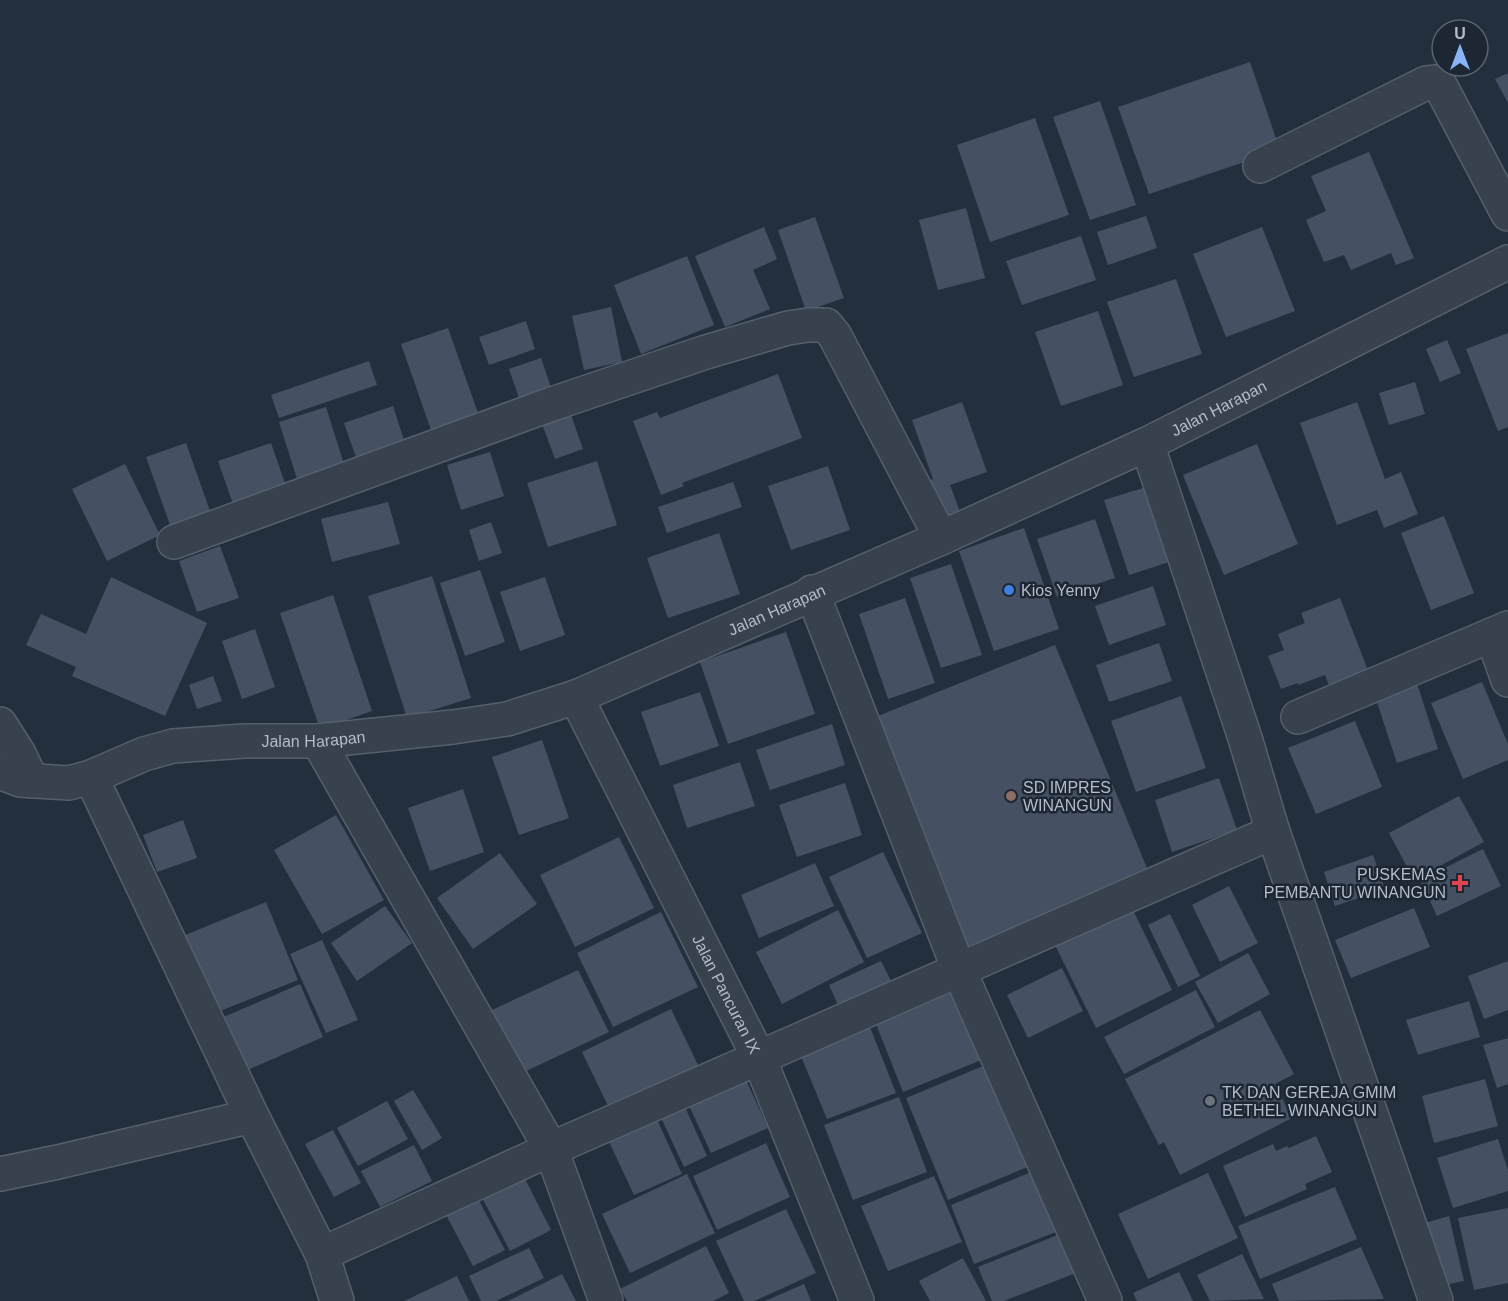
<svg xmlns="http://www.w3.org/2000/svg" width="1508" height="1301" viewBox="0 0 1508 1301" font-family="Helvetica,sans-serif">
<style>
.building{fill:#455162}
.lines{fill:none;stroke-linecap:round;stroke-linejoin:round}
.minor-casing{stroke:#565f6c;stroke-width:36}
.minor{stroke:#38414e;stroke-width:33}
.shop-dot{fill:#3f7fe0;stroke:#1d2633;stroke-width:2}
.education-dot{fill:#8d6e63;stroke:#1d2633;stroke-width:2}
.health-dot{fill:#e0444e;stroke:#1d2633;stroke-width:2}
.worship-dot{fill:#6b7280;stroke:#1d2633;stroke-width:2}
.labels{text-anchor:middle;stroke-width:5;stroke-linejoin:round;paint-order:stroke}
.street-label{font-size:16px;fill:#b4bcc9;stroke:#1d2633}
.poi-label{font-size:16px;fill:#b4bcc9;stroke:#1d2633;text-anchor:start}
</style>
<rect width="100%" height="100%" fill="#242f3e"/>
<g class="building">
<polygon points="1250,62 1280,150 1149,194 1118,107"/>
<polygon points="1508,73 1508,103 1495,79"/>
<polygon points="1100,101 1136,205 1090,220 1053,117"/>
<polygon points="1035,118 1069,215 990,242 957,145"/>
<polygon points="1369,152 1414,258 1396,265 1391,253 1351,270 1344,255 1324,262 1306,220 1326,211 1311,176"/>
<polygon points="966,208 985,278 938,290 919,220"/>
<polygon points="1146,216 1157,248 1108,265 1097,232"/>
<polygon points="815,217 844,298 806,311 778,230"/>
<polygon points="764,227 777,259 753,270 770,309 725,327 695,256"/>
<polygon points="1262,227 1295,311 1226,337 1193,254"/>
<polygon points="1081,236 1096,280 1022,305 1006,261"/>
<polygon points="687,256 714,325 641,354 614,285"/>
<polygon points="1176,279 1202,354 1134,377 1107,302"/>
<polygon points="611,307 622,362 584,370 572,316"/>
<polygon points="1098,311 1123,385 1061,406 1035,332"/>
<polygon points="526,321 535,349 489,365 479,337"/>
<polygon points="448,328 478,413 431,430 401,344"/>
<polygon points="1508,333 1508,427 1498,431 1466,349"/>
<polygon points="1447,340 1461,373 1440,382 1426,349"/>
<polygon points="541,358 553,393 521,404 509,369"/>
<polygon points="369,361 377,385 279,418 271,395"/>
<polygon points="778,374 802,438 682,483 684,486 661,495 633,421 657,412 660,418"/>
<polygon points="1415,382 1425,414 1389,425 1379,393"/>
<polygon points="962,402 987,472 950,485 960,512 938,519 924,482 933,479 912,420"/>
<polygon points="1357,402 1385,479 1401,472 1418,514 1384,528 1377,510 1337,525 1300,423"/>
<polygon points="393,406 404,440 356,457 344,423"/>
<polygon points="326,407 345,467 298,482 279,422"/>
<polygon points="570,412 583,449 555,459 541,421"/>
<polygon points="186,443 210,511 170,525 146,457"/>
<polygon points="271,443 287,489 234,507 218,461"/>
<polygon points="1257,444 1298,544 1224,575 1183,475"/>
<polygon points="490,452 504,496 461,510 447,465"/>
<polygon points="597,461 617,525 548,547 527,483"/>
<polygon points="125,464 160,535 107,561 72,489"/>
<polygon points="828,466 850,530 791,550 768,486"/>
<polygon points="733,482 742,507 667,533 658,507"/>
<polygon points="1143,488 1169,562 1129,575 1104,500"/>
<polygon points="388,502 400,544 332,562 321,519"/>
<polygon points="1444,516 1474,593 1431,610 1401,533"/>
<polygon points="1095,519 1115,578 1057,597 1037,539"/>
<polygon points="491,522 502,553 479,561 469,530"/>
<polygon points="1024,528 1059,629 994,651 959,551"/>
<polygon points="719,533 740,594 668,618 647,558"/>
<polygon points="220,546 239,598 197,612 179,561"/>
<polygon points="951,564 982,655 941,668 910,578"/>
<polygon points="480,570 505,642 465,656 440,583"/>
<polygon points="432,576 471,698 407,718 368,596"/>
<polygon points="111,577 207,623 165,716 72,676 76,667 26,645 41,614 86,634"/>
<polygon points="545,577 565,635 520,651 500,592"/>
<polygon points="1153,586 1166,625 1109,645 1095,606"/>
<polygon points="333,595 372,711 320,729 280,613"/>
<polygon points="905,598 935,683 888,699 859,614"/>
<polygon points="1340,598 1369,673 1330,688 1325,675 1298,685 1298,683 1281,689 1268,656 1284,650 1278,634 1305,623 1301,613"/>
<polygon points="255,629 275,687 242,699 222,641"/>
<polygon points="786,632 815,714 728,744 700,662"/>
<polygon points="1159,643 1172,681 1109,702 1096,665"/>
<polygon points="1055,645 1149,873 966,947 873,718"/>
<polygon points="1414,674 1438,749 1397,763 1372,687"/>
<polygon points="213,676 222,701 197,709 189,685"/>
<polygon points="1482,682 1508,744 1508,760 1463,779 1431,703"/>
<polygon points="700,692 719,746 660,766 641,712"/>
<polygon points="1181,696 1206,768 1136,792 1111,721"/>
<polygon points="1355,721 1382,787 1316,814 1288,748"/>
<polygon points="832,724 845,765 770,790 756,750"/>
<polygon points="542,740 569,818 519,835 492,757"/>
<polygon points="740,762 755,806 687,828 673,785"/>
<polygon points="1219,778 1237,830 1172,852 1155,800"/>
<polygon points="845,783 862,835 797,857 779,805"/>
<polygon points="463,789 484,852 430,871 408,808"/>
<polygon points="1459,796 1484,842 1414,880 1389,833"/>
<polygon points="336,815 384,900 322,934 274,850"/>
<polygon points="183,820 197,858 157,872 143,835"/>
<polygon points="619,837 654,908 575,947 540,875"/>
<polygon points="1483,849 1501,886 1437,916 1420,880"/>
<polygon points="883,852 922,933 867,958 829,877"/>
<polygon points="500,853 537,904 473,949 437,898"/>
<polygon points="1373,855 1385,889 1335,906 1324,872"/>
<polygon points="815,863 834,906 759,938 741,895"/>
<polygon points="1229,886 1258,943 1220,962 1192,905"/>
<polygon points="266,902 298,980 210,1015 178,938"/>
<polygon points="385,906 412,943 357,981 331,943"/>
<polygon points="1131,906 1172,990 1096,1028 1055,945"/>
<polygon points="1414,908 1430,947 1351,978 1335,940"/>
<polygon points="838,910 864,962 782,1004 756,952"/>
<polygon points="661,912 698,987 613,1027 577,953"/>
<polygon points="1170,914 1200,976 1178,987 1148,925"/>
<polygon points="322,940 358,1020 326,1033 290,954"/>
<polygon points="1248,953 1270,994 1218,1023 1195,982"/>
<polygon points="881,961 896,991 843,1016 829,985"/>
<polygon points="1508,961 1508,1010 1484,1019 1468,976"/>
<polygon points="1062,968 1083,1011 1028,1038 1007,995"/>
<polygon points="578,970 609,1032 522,1073 492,1010"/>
<polygon points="955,981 986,1058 903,1092 872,1014"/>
<polygon points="300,984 323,1037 243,1072 219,1019"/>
<polygon points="1196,990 1215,1027 1124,1074 1104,1037"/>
<polygon points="1469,1001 1480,1037 1418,1055 1406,1020"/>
<polygon points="671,1009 699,1067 610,1110 582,1052"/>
<polygon points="1260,1010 1294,1074 1275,1084 1292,1118 1180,1175 1164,1142 1159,1145 1125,1079"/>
<polygon points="866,1017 896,1093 827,1119 796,1044"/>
<polygon points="1508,1038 1508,1084 1497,1088 1483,1045"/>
<polygon points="988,1064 1030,1166 948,1200 906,1098"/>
<polygon points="741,1069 768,1128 711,1153 684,1095"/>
<polygon points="1485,1079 1498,1126 1434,1143 1422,1096"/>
<polygon points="413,1090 442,1138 422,1150 394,1101"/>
<polygon points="680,1096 707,1156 684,1167 656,1107"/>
<polygon points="899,1097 927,1172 853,1200 824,1125"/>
<polygon points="387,1101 408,1139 358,1166 337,1128"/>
<polygon points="652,1109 682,1174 634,1195 604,1131"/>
<polygon points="333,1130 361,1183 334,1197 305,1144"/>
<polygon points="1316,1136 1332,1172 1305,1184 1307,1189 1245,1217 1223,1166 1273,1144 1276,1151 1287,1146 1289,1148"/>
<polygon points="1498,1139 1508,1170 1508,1191 1453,1208 1437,1158"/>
<polygon points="766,1143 790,1197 717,1230 693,1176"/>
<polygon points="414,1145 432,1181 380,1207 361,1171"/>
<polygon points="519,1167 551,1230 510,1251 477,1188"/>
<polygon points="1036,1170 1061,1230 974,1264 951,1205"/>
<polygon points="1208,1173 1238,1238 1148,1279 1118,1214"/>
<polygon points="687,1174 715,1233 630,1273 602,1214"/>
<polygon points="934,1176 962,1242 888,1271 861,1206"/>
<polygon points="1335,1187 1357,1239 1260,1279 1238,1226"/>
<polygon points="475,1193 505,1250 473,1266 443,1209"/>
<polygon points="1508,1208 1508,1283 1474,1290 1458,1218"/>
<polygon points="786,1209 816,1273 754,1301 744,1301 716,1241"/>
<polygon points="1449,1216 1464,1281 1449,1284 1425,1223"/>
<polygon points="1060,1234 1076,1273 1004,1301 992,1301 978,1267"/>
<polygon points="706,1246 729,1293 713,1301 627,1301 620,1289"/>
<polygon points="1361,1247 1384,1299 1279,1301 1272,1284"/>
<polygon points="529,1248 544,1278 496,1301 481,1301 469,1276"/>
<polygon points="1242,1254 1264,1299 1210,1301 1197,1275"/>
<polygon points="963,1258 986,1301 930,1301 919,1281"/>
<polygon points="1179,1272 1193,1301 1137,1301 1133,1293"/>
<polygon points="562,1274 576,1301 508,1301"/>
<polygon points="457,1276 469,1301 404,1301"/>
<polygon points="804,1284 811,1301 765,1301"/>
</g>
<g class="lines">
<defs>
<g id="minor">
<polyline points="1260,166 1426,83 1434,82 1441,87 1508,214"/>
<polyline points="1147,444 1245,738 1273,832 1436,1301"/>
<polyline points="174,542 549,405 706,352 788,328 808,325 826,325 835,336 941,538"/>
<polyline points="812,592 959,970 1105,1301"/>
<polyline points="1492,635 1508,680"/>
<path id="s1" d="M576 697 759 1058 857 1301"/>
<polyline points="1298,717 1508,628"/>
<polyline points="0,724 19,754 32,781"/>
<polyline points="318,741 551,1149 606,1301"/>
<path id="s2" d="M0 772 20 780 69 783 91 777 144 754 173 746 244 741H318L453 727 507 719 576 697 941 538 1147 444 1508 262"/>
<polyline points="91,777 252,1116 322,1254 551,1149 1273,832"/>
<polyline points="0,1174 58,1162 252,1116"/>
<polyline points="322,1254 337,1301"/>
</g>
</defs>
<use href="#minor" class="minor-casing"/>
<use href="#minor" class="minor"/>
</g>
<circle class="shop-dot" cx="1009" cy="590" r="6"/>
<circle class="education-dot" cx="1011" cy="796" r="6"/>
<path class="health-dot" d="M1457 874h6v6h6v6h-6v6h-6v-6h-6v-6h6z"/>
<circle class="worship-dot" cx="1210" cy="1101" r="6"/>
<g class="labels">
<g class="street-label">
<text dy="6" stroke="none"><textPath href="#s2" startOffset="1294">Jalan Harapan</textPath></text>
<text dy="6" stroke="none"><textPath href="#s2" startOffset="808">Jalan Harapan</textPath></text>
<text dy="6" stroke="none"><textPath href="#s2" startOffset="322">Jalan Harapan</textPath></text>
<text dy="6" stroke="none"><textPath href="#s1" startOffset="333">Jalan Pancuran IX</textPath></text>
</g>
<g class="poi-label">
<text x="1021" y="596">Kios Yenny</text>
<text x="1023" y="793">SD IMPRES<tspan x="1023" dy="18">WINANGUN</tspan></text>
<text x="1446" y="880" text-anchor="end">PUSKEMAS<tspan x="1446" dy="18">PEMBANTU WINANGUN</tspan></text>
<text x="1222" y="1098">TK DAN GEREJA GMIM<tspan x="1222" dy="18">BETHEL WINANGUN</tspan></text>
</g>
</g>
<g transform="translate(1460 48)"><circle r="28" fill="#1d2633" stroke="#59626f" stroke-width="1.5"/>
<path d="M0-4.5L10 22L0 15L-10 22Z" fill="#8ab4f8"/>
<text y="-9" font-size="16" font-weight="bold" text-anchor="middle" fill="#b4bcc9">U</text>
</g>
</svg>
